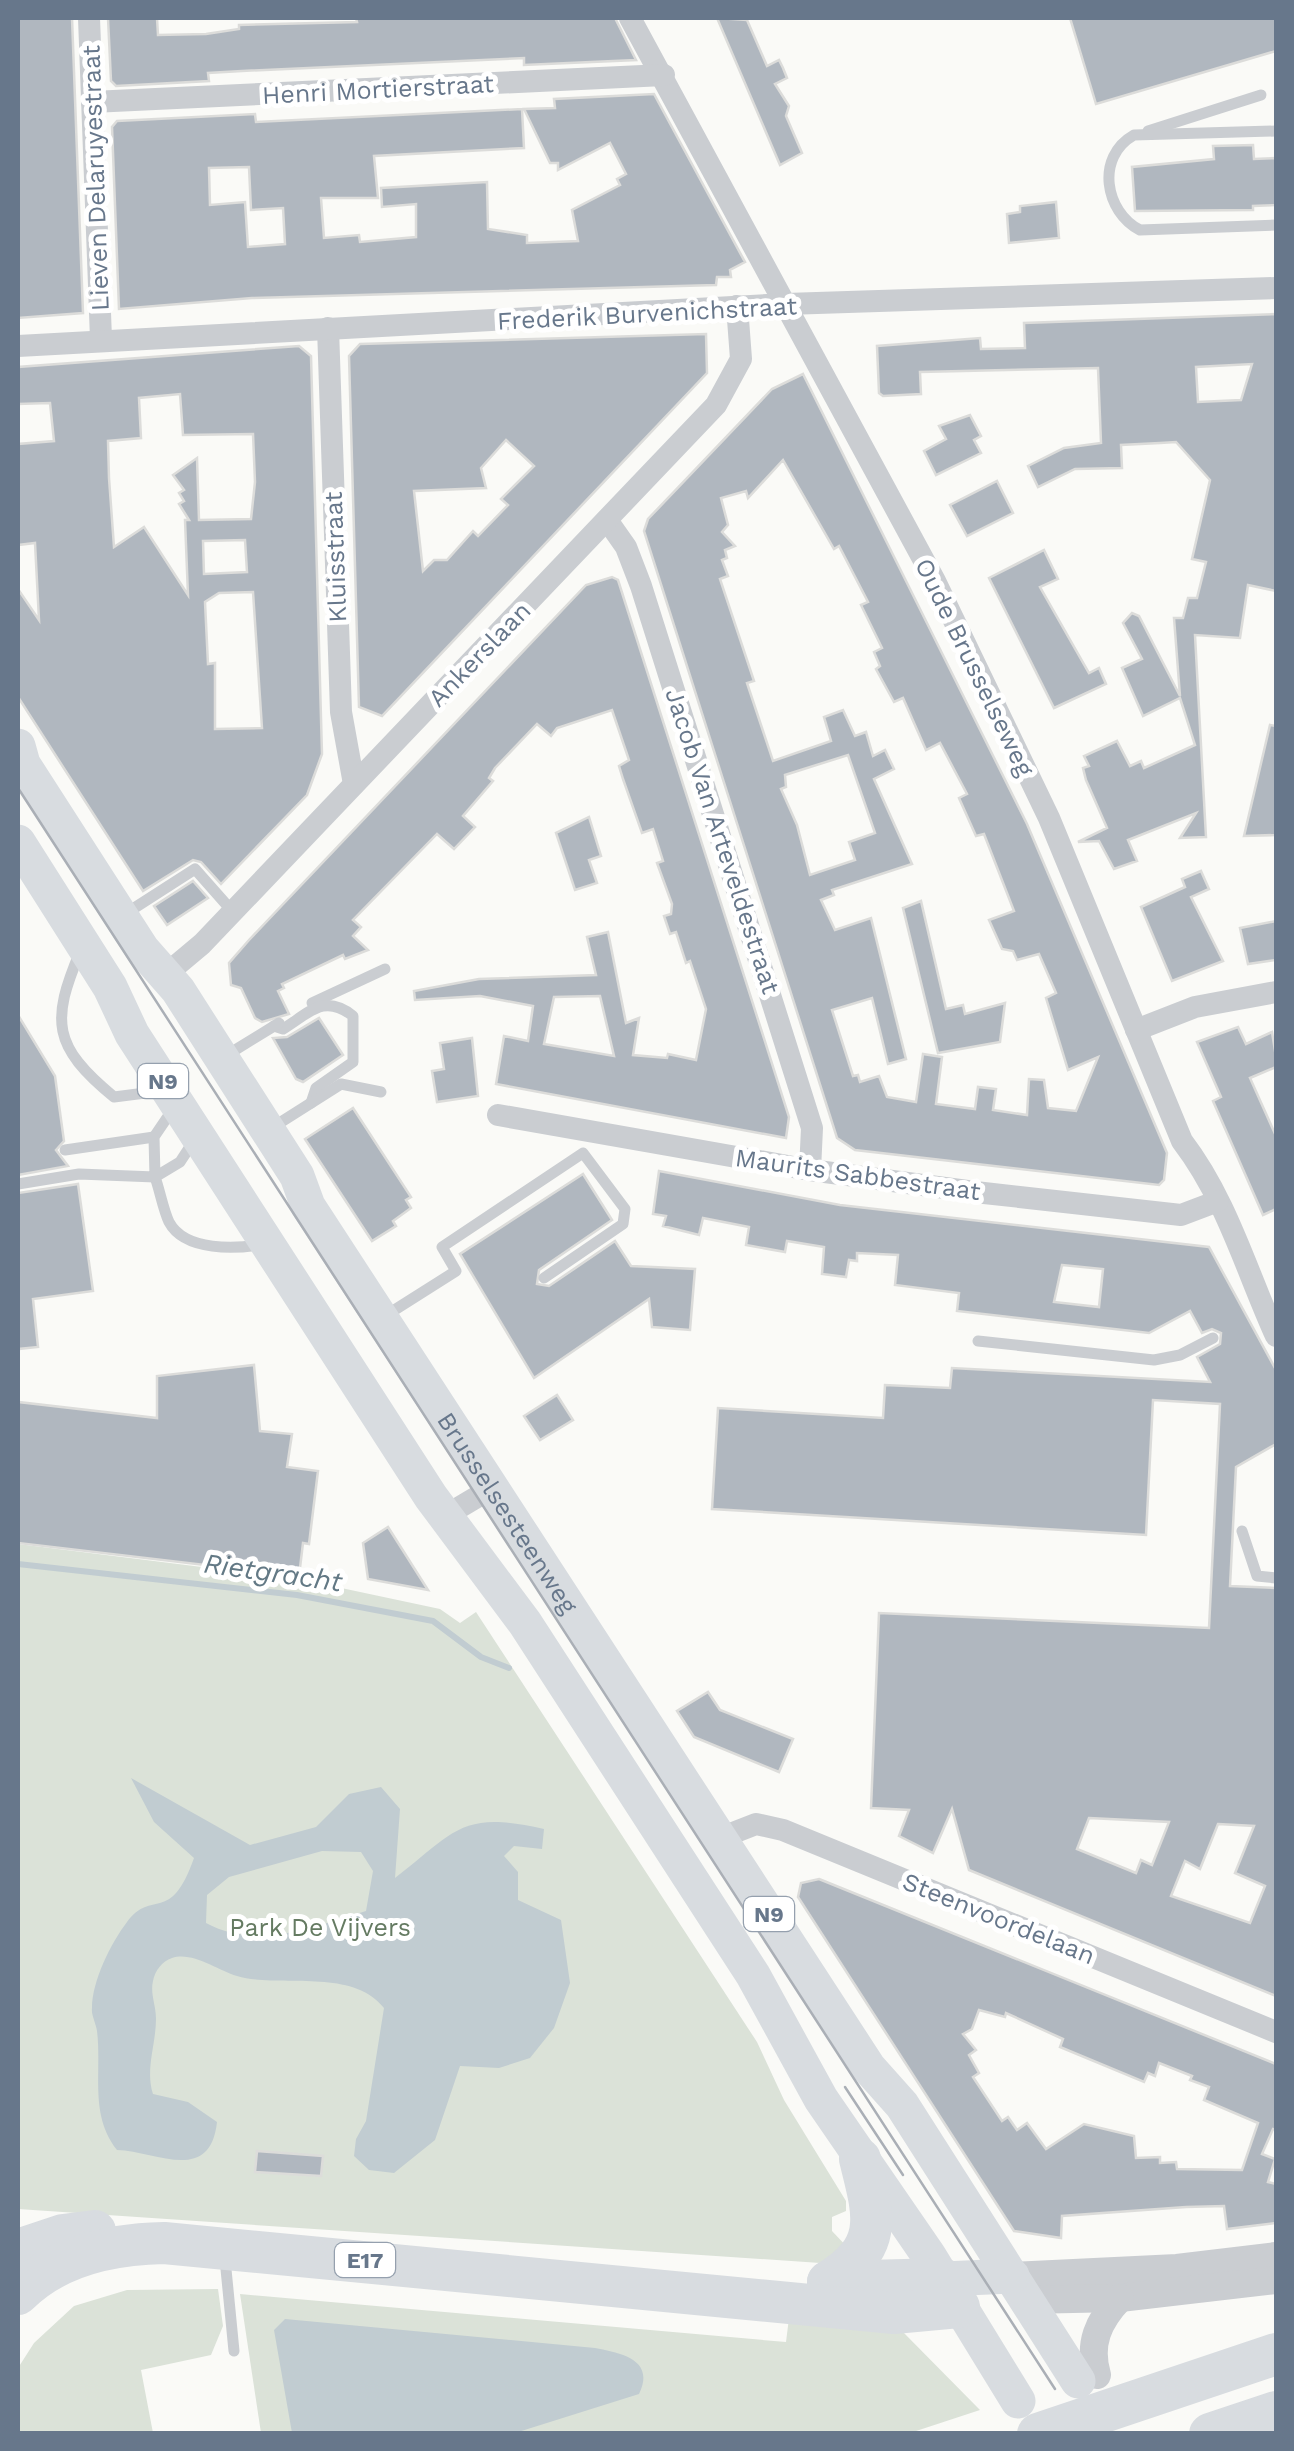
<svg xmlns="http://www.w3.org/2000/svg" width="1294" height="2451" viewBox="0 0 1294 2451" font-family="'Work Sans',sans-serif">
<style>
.green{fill:#dbe2d8}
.water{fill:#c1ccd1;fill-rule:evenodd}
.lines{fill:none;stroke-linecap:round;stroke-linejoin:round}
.stream{stroke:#c1ccd1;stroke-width:6}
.building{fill:#b0b7bf;stroke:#dcdcda;stroke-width:2.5;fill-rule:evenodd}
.service{stroke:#cacdd1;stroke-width:11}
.minor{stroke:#cacdd1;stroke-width:22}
.tertiary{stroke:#cacdd1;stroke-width:28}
.primary{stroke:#d8dce0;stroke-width:35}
.motorway{stroke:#d8dce0;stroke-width:42}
.tram{stroke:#aaafb6;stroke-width:2.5}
.labels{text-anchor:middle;stroke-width:10;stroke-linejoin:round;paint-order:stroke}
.shield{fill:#fff;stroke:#95a0ae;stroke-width:2.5}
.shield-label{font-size:22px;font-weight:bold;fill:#67778b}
.street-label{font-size:25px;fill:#67778b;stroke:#fff}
.park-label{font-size:25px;fill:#657b62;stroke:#fff}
.water-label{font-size:28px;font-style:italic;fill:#637985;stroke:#fff}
</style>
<rect width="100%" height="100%" fill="#fafaf7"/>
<g class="green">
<polygon points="18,1544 299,1579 440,1609 460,1623 476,1612 757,2042 784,2100 846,2201 846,2211 832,2217 832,2231 850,2250 835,2264 18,2209"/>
<polygon points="218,2289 223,2326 211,2355 141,2370 153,2433 18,2433 18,2368 34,2343 74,2306 127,2290"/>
<polygon points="240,2294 786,2342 789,2318 903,2332 980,2410 907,2434 261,2433"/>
</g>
<g class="water">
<path d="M131 1778 250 1845 316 1827 349 1794 381 1787 400 1809 395 1878C456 1831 461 1810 544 1829L542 1849 514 1846 504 1856 518 1872V1900L561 1920 570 1983 554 2028 530 2058 499 2068 460 2066 435 2140 394 2173 369 2170 354 2156 356 2139 366 2121 384 2008C351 1967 281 1989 237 1976 217 1970 192 1951 172 1958 162 1961 155 1971 153 1981 150 1994 156 2005 156 2019 156 2044 145 2070 153 2094L188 2102 217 2122C210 2185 156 2151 117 2150 89 2115 102 2072 97 2031 96 2023 91 2015 92 2008 92 1981 111 1943 127 1922 152 1888 170 1926 194 1858L154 1822ZM322 1851 361 1852 373 1871 366 1911C315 1926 258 1951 206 1923L207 1895 229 1877Z"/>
<path d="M285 2319 595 2348C620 2353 656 2359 639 2394L515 2433H292L274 2330Z"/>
</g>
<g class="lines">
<polyline class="stream" points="18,1564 297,1595 433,1621 481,1657 509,1668"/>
</g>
<g class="building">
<polygon points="18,18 72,18 83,313 18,318"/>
<polygon points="108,18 157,18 158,35 206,34 239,29 239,25 357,22 356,18 615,18 636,60 524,65 524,58 242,71 208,73 209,81 116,86 111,81"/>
<polygon points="717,18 747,20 767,66 779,60 783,68 787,78 775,84 789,106 786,116 802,153 780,165"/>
<polygon points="1070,18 1276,18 1276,51 1096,104"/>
<path d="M654 94 745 262 730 270 731 277H717L716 285 252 298 119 309 112 127 117 121 255 114 256 122 522 109 524 148 374 156 378 198H321L324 238 359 235 360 242 416 237V204L382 207 381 188 487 182 488 229 527 235V243L578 241 572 210 620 185 617 179 626 174 610 143 558 170V163H550L524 109 555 108 554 99ZM249 167 251 210 283 208 285 244 248 247 245 202 210 205 209 168Z"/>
<polygon points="1253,145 1254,159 1276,158 1276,205 1253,206 1253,210 1135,211 1132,167 1214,159 1213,146"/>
<polygon points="1056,202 1059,238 1009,243 1007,214 1020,212 1020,206"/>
<path d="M1276 314V591L1248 585 1240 638 1195 635 1206 837 1180 838 1196 813 1128 840 1137 861 1114 869 1099 841 1078 842 1107 828 1086 780 1083 768 1089 766 1084 756 1117 741 1130 766 1141 761 1144 768 1195 745 1180 698 1143 716 1122 668 1142 659 1123 623 1132 613 1139 616 1180 696 1174 618H1183L1188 598H1197L1206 562 1192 559 1210 480 1176 442 1160 443 1121 445 1122 468 1075 469 1038 487 1028 466 1064 448 1101 443 1098 368 920 372 921 394 883 396 879 393 877 346 980 338 981 349 1025 348 1024 323ZM1252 364 1241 400 1198 402 1196 367Z"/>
<path d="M706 334 707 373 382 716 359 707 349 356 360 344ZM506 440 534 466 501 499 508 505 478 536 473 531 447 560H434L423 571 414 491 486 488 481 468Z"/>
<path d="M299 346 311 356 322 754 307 795 221 884 201 862 193 860 143 891 18 697V589L39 620 35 543 18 545V444L54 441 50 403 18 404V367ZM180 394 183 435 253 434 255 482 251 519 199 520 197 458 173 475 184 490 179 493 184 501 179 504 189 520H185L188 595 144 527 114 547 109 478 108 441 141 438 139 398ZM245 540 247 572 204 574 203 541ZM253 592 262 728 215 729V663L208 664 205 602 219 593Z"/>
<path d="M803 374 1027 824 1167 1153 1164 1180 1159 1185 855 1150 837 1138 644 531 648 519 772 389ZM783 460 834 549 839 546 868 602 861 605 882 648 874 652 880 666 876 669 894 702 903 698 926 750 940 743 967 794 959 798 976 836 984 834 1014 911 989 920 1002 949 1013 951 1017 960 1039 954 1056 993 1046 998 1068 1070 1098 1057 1076 1111 1048 1108 1044 1080 1029 1079 1027 1115 993 1110 996 1089 978 1087 975 1109 936 1104 942 1057 923 1054 916 1102 887 1097 879 1076 860 1082 858 1075 853 1076 832 1010 872 998 888 1064 906 1059 871 918 835 930 821 900 834 895 832 890 912 864 874 779 894 769 885 750 873 756 866 732 855 736 843 710 824 717 831 741 773 761 747 683 754 681 720 579 728 576 722 560 727 558 725 550 735 546 722 532 728 525 721 498 746 491 748 498ZM848 755 875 833 849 842 855 860 810 875 797 825 781 789 786 787 785 775Z"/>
<polygon points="970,415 981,436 974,440 981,453 936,475 924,451 946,439 939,426"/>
<polygon points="997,481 1013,513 967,536 950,505"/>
<polygon points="1044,550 1058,579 1040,587 1089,673 1099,668 1106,684 1054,708 989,578"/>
<path d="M612 577 618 580 789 1117 786 1138 496 1084 504 1036 528 1041 533 1006 480 996 415 1000 414 991 479 979 596 975 587 937 608 932 626 1023 639 1018 633 1055 667 1058 668 1054 696 1060 706 1009 690 961 686 963 676 932 670 934 664 916 671 914 672 904 657 863 663 861 653 829 642 833 623 779 619 766 629 760 612 710 557 728 551 736 537 724 495 768 489 778 493 781 463 816 475 827 454 849 437 834 353 920 361 927 353 936 368 950 345 959 343 955 282 984 284 988 278 991 289 1014 262 1022 255 1018 241 988 231 985 229 963 249 940 586 585ZM600 996 614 1056 544 1044 554 997Z"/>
<polygon points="1270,725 1276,726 1276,835 1244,836"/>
<polygon points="589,817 601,856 589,860 597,883 575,890 556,833"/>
<polygon points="1201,871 1209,889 1191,897 1223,961 1172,981 1141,907 1185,887 1182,879"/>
<polygon points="193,881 208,898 167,925 154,906"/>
<polygon points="921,901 946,1009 963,1005 965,1014 1005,1003 1000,1042 938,1053 903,908"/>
<polygon points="1276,921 1276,960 1248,964 1240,928"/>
<polygon points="18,1015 55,1076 64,1141 56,1150 68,1166 18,1175"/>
<polygon points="319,1018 343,1055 303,1082 296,1079 273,1038 287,1037"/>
<polygon points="1238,1027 1246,1044 1272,1032 1276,1057 1276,1067 1250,1078 1276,1136 1276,1209 1263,1215 1213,1101 1221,1097 1197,1042"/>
<polygon points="472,1038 478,1096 437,1102 432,1071 444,1069 440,1043"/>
<polygon points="353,1108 411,1197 406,1200 411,1208 393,1221 396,1226 372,1241 305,1139"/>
<path d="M659 1171 840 1205 1209 1247 1276 1370V1444L1236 1467 1230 1586 1276 1588V1996L969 1870 952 1809 933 1853 899 1836 909 1810 871 1808 879 1613 1209 1628 1220 1404 1153 1400 1146 1535 712 1509 718 1408 883 1418 885 1385 950 1388 952 1368 1210 1382 1197 1357 1220 1344 1221 1333 1212 1329 1202 1333 1190 1311 1149 1333 957 1311 959 1293 895 1285 898 1255 857 1253V1261L849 1260 846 1277 822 1274 824 1247 787 1241 785 1252 746 1245 749 1227 703 1218 699 1235 663 1226 666 1216 653 1214ZM1062 1265 1103 1269 1099 1307 1054 1302ZM1089 1818 1169 1822 1152 1865 1141 1860 1136 1873 1077 1849ZM1218 1824 1254 1826 1235 1873 1265 1886 1250 1923 1171 1896 1185 1861 1200 1869Z"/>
<polygon points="583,1174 612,1220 539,1270 537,1284 549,1286 615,1241 631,1266 695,1269 690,1330 652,1327 649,1299 534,1378 460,1254"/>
<polygon points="78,1184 93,1291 33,1299 38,1347 18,1349 18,1193"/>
<polygon points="254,1365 260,1431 292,1434 287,1467 318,1471 309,1544 303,1543 299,1576 18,1543 18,1402 157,1418 157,1376"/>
<polygon points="557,1395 573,1420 540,1440 524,1416"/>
<polygon points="388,1527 428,1590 368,1579 363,1543"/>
<polygon points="708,1692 720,1710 793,1739 779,1772 694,1737 677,1711"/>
<path d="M819 1879 1276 2064V2130L1273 2129 1262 2154 1275 2159 1268 2182 1276 2184V2223L1227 2229 1224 2206 1186 2207 1062 2216 1061 2238 1014 2231 798 1897 801 1883ZM979 2010 1005 2017 1006 2013 1063 2039 1060 2047 1144 2082 1148 2073 1155 2076 1159 2063 1192 2076 1190 2080 1209 2087 1204 2100 1258 2123 1242 2170 1177 2169 1176 2162 1160 2163V2157L1136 2158 1134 2136 1084 2124 1046 2149 1027 2123 1017 2130 1008 2117 1002 2121 973 2077 979 2073 969 2055 976 2050 963 2034 972 2029Z"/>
<polygon points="257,2151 323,2156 321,2176 255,2172"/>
</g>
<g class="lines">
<g class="service">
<polyline points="1148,131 1261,95"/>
<path d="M1276 131 1134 135C1095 157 1105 212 1140 230L1276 225"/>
<polyline points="125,914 195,869 233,912"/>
<path d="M80 952C51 1021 52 1046 114 1097L161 1091"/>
<polyline points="312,1003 385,969"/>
<path d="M274 1026 283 1029C309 1013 324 993 353 1016V1062L316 1088 311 1103"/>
<polyline points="227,1055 279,1023"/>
<polyline points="270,1129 341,1084 381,1092"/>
<path d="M195 1139 180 1162 155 1177C160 1191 163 1209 169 1222 185 1252 237 1249 264 1244"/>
<polyline points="65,1150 154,1137"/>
<polyline points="18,1184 79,1174 155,1177 154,1137 175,1106"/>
<polyline points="385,1316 456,1271 442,1247 583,1153 625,1209 623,1224 544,1278"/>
<polyline points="978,1341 1154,1360 1180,1355 1213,1338"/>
<polyline points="1242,1531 1257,1576 1276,1578"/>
<polyline points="225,2259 234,2351"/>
</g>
<g class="minor">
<polyline points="89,18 101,339"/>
<path d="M630 18 935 581 1049 818 1182 1141C1227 1200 1246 1270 1276 1336"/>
<polyline points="92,102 664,75"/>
<polyline points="328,328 341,712 354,784"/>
<polyline points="18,346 786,304 1276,288"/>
<polyline points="607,520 626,547 641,586 812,1128 810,1170"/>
<polyline points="165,975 202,944 716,405 741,359 737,306"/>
<polyline points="1136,1030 1195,1007 1276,992"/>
<polyline points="498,1115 810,1170 975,1192 1181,1215 1218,1201"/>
<polyline points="445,1516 492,1488"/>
<polyline points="720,1838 756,1824 783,1830 1276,2032"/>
</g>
<g class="tertiary">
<polyline points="1012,2276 1177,2268 1276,2256"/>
<polyline points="1026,2300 1120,2298 1276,2280"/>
<path d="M1097 2375C1088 2344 1098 2321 1120 2298"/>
</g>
<g class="primary">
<path id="s1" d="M18 746 23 764 142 949 178 990 297 1176 308 1206C495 1493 682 1780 869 2068L902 2105 1078 2381"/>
<polyline points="18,842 110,987 132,1034 431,1497 525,1623 753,1975 821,2099 929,2256 1018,2401"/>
<polyline points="943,2279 1012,2276"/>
</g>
<g class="motorway">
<polyline points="18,2250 63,2235 95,2231"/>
<polyline points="828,2282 943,2279"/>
<path d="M828 2282C885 2247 874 2215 860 2159"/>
<path d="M18 2294C56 2256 112 2244 164 2243L894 2313 959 2307"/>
<polyline points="1038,2434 1276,2354"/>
<polyline points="1210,2434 1276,2412"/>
</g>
<g class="tram">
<polyline points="18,788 1055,2389"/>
<polyline points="845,2087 903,2175"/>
</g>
</g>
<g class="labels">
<g class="shield">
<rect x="138" y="1064" width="50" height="34" rx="8"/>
<rect x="744" y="1897" width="50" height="34" rx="8"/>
<rect x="335" y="2243" width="60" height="34" rx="8"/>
</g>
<g class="shield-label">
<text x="163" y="1089">N9</text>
<text x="769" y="1922">N9</text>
<text x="365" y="2268">E17</text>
</g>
<g class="street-label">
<text transform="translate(378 89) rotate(-3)" y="9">Henri Mortierstraat</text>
<text transform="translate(95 178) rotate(-92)" y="9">Lieven Delaruyestraat</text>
<text transform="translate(647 313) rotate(-3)" y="9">Frederik Burvenichstraat</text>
<text transform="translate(335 557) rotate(-92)" y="9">Kluisstraat</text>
<text transform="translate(479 654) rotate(-46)" y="9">Ankerslaan</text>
<text transform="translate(975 667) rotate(64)" y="9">Oude Brusselseweg</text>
<text transform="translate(723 841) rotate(72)" y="9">Jacob Van Arteveldestraat</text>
<text transform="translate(858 1174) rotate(8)" y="9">Maurits Sabbestraat</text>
<text dy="9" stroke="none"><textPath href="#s1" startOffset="912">Brusselsesteenweg</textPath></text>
<text transform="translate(999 1918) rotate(22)" y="9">Steenvoordelaan</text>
</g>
<g class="park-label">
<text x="320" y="1936">Park De Vijvers</text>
</g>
<g class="water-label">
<text transform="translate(273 1572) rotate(8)" y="10">Rietgracht</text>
</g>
</g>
<rect width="1294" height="2451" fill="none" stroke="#67778b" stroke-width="40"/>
</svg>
